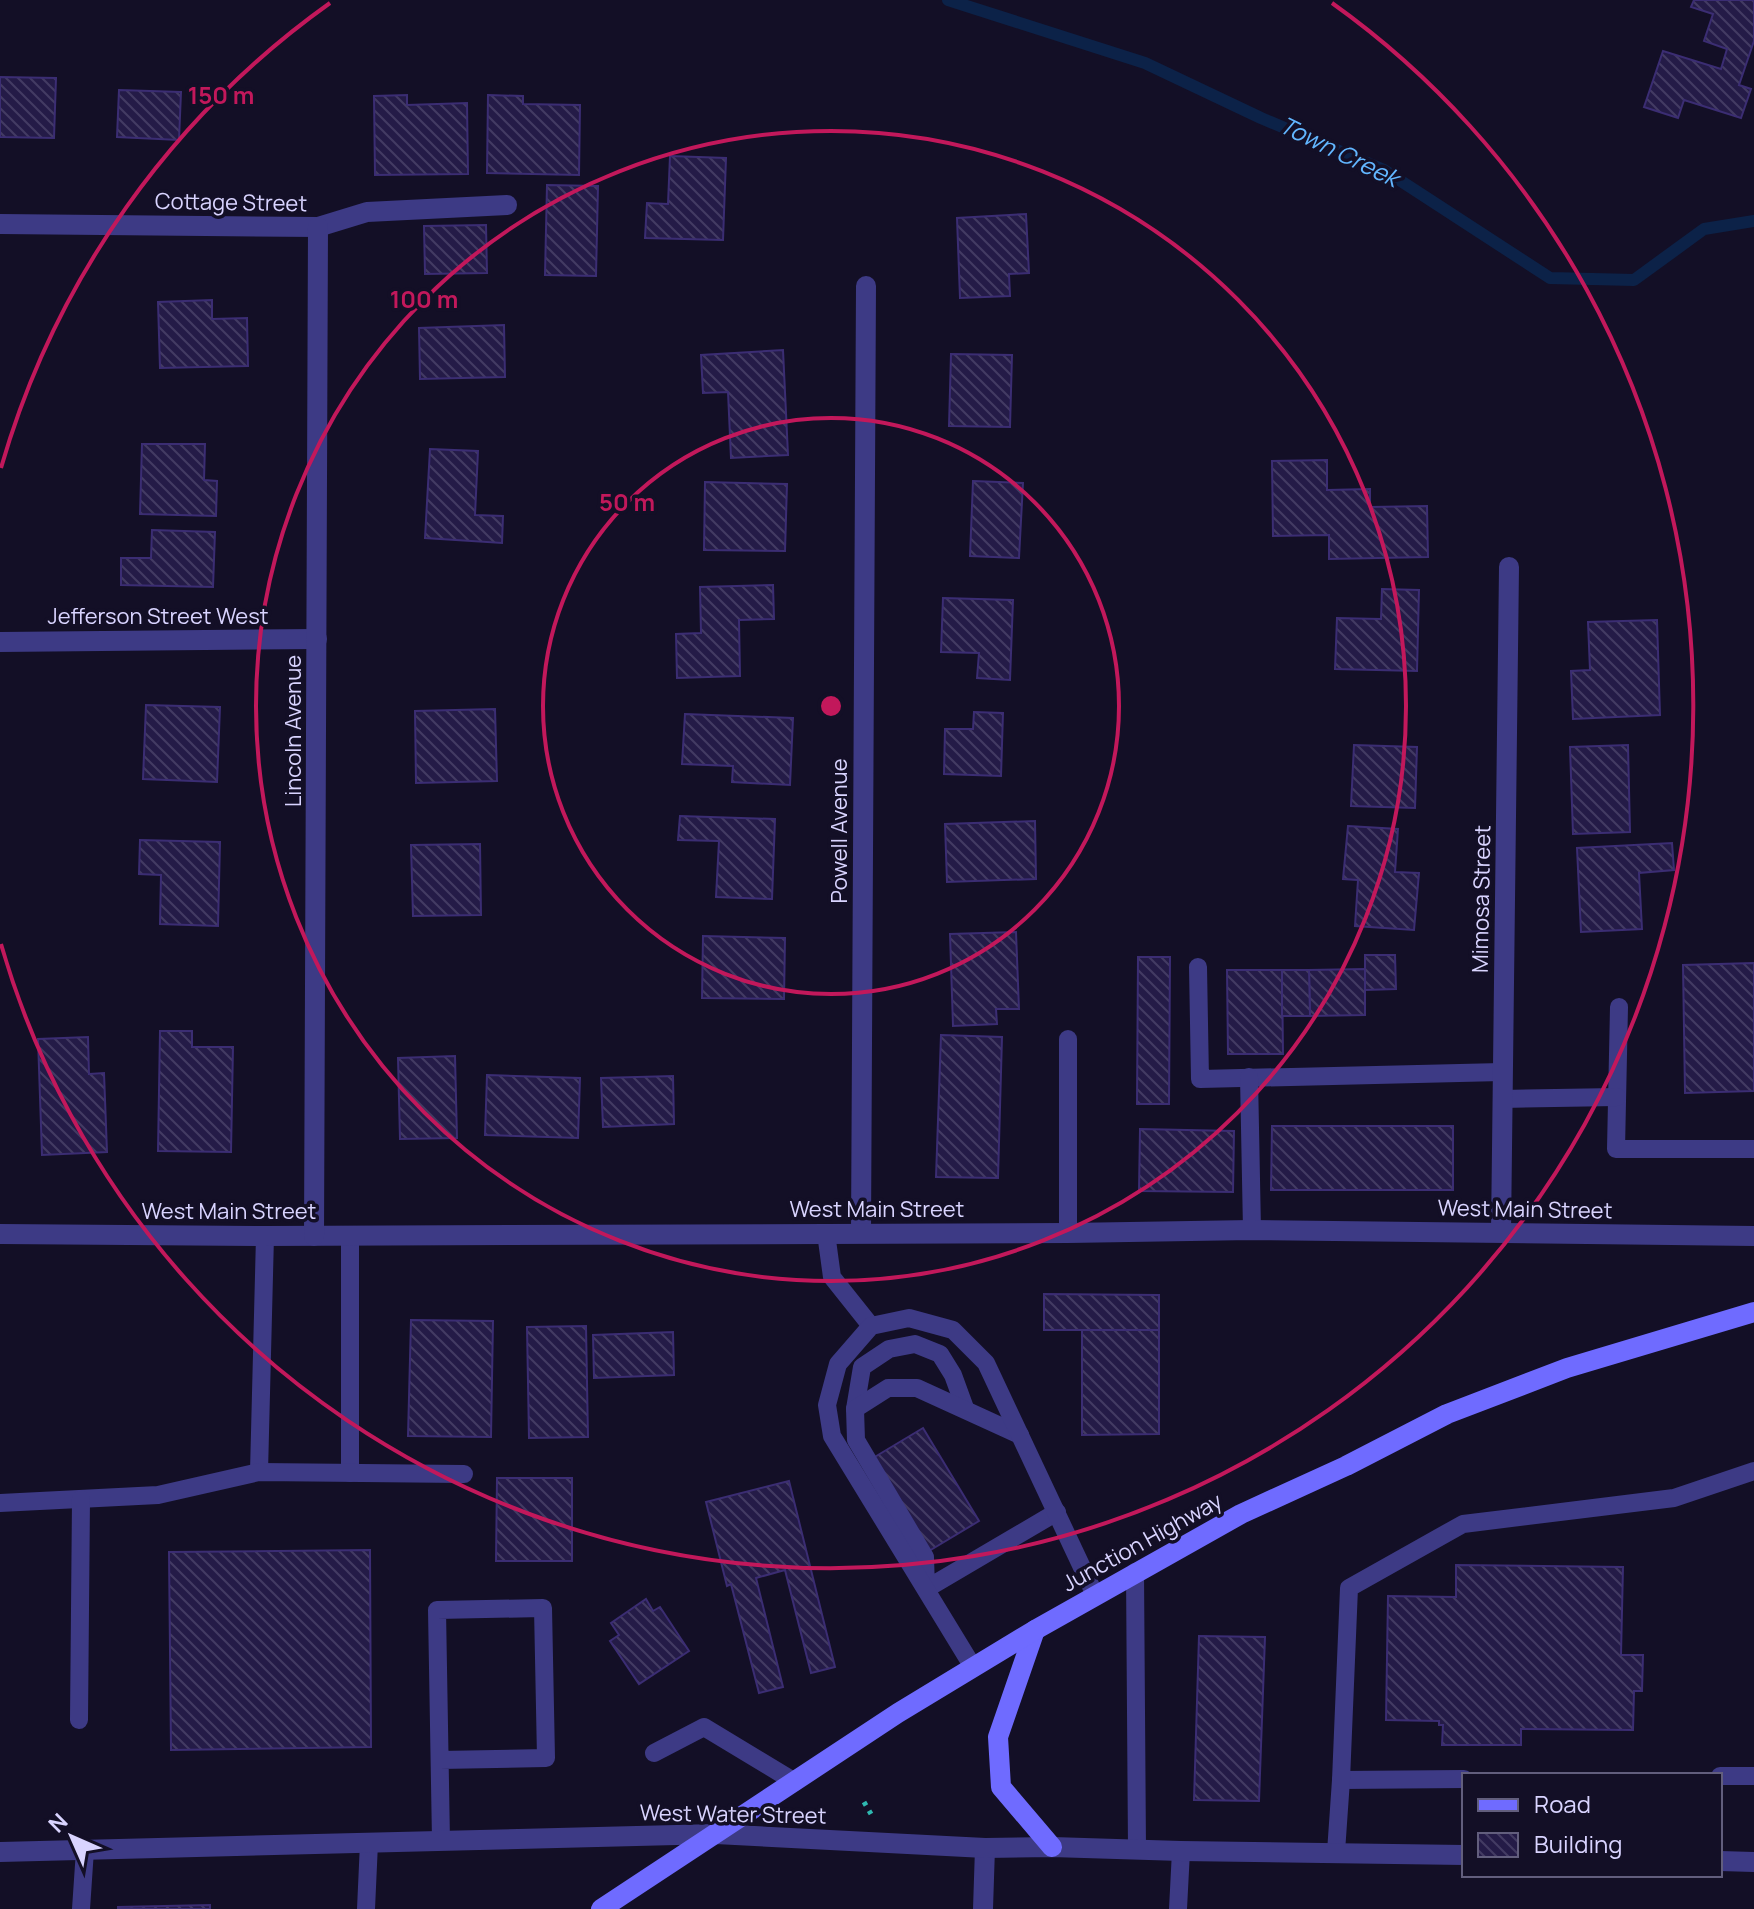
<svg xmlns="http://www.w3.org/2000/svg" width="1754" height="1909" viewBox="0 0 1754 1909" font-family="Manrope,sans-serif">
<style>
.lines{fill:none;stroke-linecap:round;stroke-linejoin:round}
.stream{stroke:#0c2248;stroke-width:12}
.building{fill:url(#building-back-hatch);stroke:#3b2d73;stroke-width:2}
.path{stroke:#2fb8b0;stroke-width:5;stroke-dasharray:4 6;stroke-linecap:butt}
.service{stroke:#3d3a85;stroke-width:18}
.minor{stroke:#3d3a85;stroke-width:20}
.tertiary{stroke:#3d3a85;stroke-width:20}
.secondary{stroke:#6f6bff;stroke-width:20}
.ring{fill:none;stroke:#c2185b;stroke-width:4}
.labels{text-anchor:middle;stroke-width:7;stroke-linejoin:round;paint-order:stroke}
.street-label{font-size:22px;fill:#d9d4ff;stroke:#130f26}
.water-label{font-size:24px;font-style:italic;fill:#62b6ff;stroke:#130f26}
.centre{fill:#c2185b;stroke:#130f26;stroke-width:4}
.ring-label{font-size:24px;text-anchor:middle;font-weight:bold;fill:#c2185b;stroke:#130f26;stroke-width:7;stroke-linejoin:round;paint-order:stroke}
</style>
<defs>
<pattern id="building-back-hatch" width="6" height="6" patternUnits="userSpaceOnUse" patternTransform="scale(2)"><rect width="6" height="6" fill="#241b47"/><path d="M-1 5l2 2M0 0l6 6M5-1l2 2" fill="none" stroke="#433b63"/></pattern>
</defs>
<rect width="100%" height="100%" fill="#130f26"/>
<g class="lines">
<polyline class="stream" points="948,0 1145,63 1261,118 1384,170 1550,278 1634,280 1704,229 1754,221"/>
</g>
<g class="building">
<polygon points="1694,0 1754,0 1754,41 1739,85 1751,89 1741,118 1684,100 1678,118 1644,107 1663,51 1721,69 1727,49 1704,41 1713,14 1691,7"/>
<polygon points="0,77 56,78 54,138 0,137"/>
<polygon points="119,90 181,92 179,140 117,137"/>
<polygon points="407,95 407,105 467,103 468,174 375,175 374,96"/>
<polygon points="488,95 523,96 523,104 580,105 579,175 487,173"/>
<polygon points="670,156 726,158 723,240 645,238 647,203 668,204"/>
<polygon points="547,185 598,186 596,276 545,275"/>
<polygon points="1026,214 1029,273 1009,274 1010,296 960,298 957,218"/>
<polygon points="486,225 487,273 425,274 424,226"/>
<polygon points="212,300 212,319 247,318 248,366 160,368 158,302"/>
<polygon points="504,325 505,377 420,379 419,328"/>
<polygon points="783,350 788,455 731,458 728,392 703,393 701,355"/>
<polygon points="951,354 1012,355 1010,427 949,426"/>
<polygon points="142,444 205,444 204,480 217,481 216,516 140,514"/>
<polygon points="430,449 478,451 475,515 503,516 502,543 425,538"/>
<polygon points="1327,460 1327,490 1370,489 1370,507 1427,506 1428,557 1329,559 1329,535 1273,536 1272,461"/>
<polygon points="973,481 1023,483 1019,558 970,556"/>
<polygon points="705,482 787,484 785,551 704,550"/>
<polygon points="152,530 215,532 213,587 121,585 121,558 151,558"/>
<polygon points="773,585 774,619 739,620 740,676 677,678 676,634 701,633 700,587"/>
<polygon points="1382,589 1419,590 1417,671 1335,669 1337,618 1381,619"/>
<polygon points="943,598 1013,600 1010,680 977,678 979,653 941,652"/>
<polygon points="1657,620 1660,715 1573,719 1571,671 1590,670 1588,622"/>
<polygon points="146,705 220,707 217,782 143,779"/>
<polygon points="495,709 497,781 416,783 415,711"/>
<polygon points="974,712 1003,713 1001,776 944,774 945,729 973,729"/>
<polygon points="685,714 793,718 790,785 732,782 733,766 682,764"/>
<polygon points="1354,745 1417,747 1415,808 1351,806"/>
<polygon points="1628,745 1630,832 1573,834 1570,747"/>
<polygon points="680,816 775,819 772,899 716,897 719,841 678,840"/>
<polygon points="1035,821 1036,879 947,882 945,824"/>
<polygon points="1348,826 1398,829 1395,872 1419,873 1414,930 1355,926 1358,880 1343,879"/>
<polygon points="140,840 220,842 218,926 160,924 161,875 139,874"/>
<polygon points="1672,843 1674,870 1639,873 1642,929 1581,932 1577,848"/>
<polygon points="480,844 481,915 413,916 411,845"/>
<polygon points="1016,932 1019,1009 996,1009 997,1024 953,1026 950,934"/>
<polygon points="703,936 785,938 784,999 702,998"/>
<polygon points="1365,955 1395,955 1396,989 1365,990"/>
<polygon points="1138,957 1170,957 1169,1104 1137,1104"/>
<polygon points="1754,963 1754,1091 1685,1093 1683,965"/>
<polygon points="1365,969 1365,1015 1310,1016 1309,970"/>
<polygon points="1227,970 1282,970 1283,1054 1228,1054"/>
<polygon points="1282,970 1309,970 1310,1016 1282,1016"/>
<polygon points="160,1031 192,1031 192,1047 233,1047 231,1152 158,1151"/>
<polygon points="941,1035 1002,1037 998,1178 936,1177"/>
<polygon points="88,1037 89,1074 104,1073 107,1152 42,1155 38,1039"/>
<polygon points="455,1056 457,1138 400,1139 398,1058"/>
<polygon points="487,1075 580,1078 578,1138 485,1135"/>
<polygon points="673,1076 674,1124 603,1127 601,1078"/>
<polygon points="1272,1126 1453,1126 1453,1190 1271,1190"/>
<polygon points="1140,1129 1234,1131 1233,1192 1139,1191"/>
<polygon points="1044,1294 1159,1295 1159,1330 1044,1330"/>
<polygon points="411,1320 493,1321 491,1437 408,1436"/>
<polygon points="586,1326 588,1437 529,1438 527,1327"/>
<polygon points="1082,1330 1159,1330 1159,1434 1082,1435"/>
<polygon points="673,1332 674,1375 594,1378 593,1335"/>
<polygon points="923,1428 979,1521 929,1551 873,1458"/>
<polygon points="497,1478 572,1478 572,1561 496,1561"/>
<polygon points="789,1481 835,1667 811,1673 785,1570 756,1578 783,1687 759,1693 731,1584 727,1586 706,1502"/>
<polygon points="370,1550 371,1747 171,1750 169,1552"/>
<polygon points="1456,1565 1623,1567 1621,1655 1643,1655 1642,1691 1634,1691 1633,1730 1521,1729 1521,1745 1442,1745 1443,1725 1439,1725 1439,1721 1386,1720 1388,1596 1456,1597"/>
<polygon points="646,1599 653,1611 660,1607 689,1651 639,1684 610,1641 619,1635 611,1623"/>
<polygon points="1199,1636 1265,1637 1259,1801 1194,1800"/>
<polygon points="210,1905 210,1909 118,1909 118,1907"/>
</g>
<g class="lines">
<polyline class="path" points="864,1802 871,1814"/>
<g class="service">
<polyline points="1198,967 1200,1079 1502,1072"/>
<polyline points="1619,1007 1616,1149 1754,1149"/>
<polyline points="1068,1039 1068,1233"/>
<polyline points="1249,1077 1252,1230"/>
<polyline points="1502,1099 1617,1097"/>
<polyline points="826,1233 832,1277 871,1326"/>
<polyline points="855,1409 862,1367 889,1349 915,1344 940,1354 953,1375 965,1408"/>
<polyline points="1020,1435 917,1388 888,1388 855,1409 856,1440 925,1557 926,1589 1057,1512"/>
<polyline points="259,1472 265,1236"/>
<polyline points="350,1473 350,1235"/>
<polyline points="0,1503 158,1495 259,1472 464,1474"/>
<polyline points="1135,1572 1137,1850"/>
<polyline points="973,1667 832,1436 827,1405 838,1364 871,1326 909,1318 953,1330 986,1363 1095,1595"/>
<polyline points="79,1720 81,1499"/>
<polyline points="654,1753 704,1727 795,1782"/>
<polyline points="440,1760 546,1758 543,1608 437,1610 441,1841"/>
<polyline points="1720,1776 1754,1776"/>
<polyline points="1341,1780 1464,1779"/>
<polyline points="1336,1852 1341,1780 1349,1588 1463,1524 1674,1498 1754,1471"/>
<polyline points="81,1909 85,1850"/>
<polyline points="366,1909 369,1843"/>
<polyline points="1178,1909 1181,1851"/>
</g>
<g class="minor">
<polyline points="0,224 318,227 367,212 507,205"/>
<polyline points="0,642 317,639"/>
<polyline points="1501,1232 1509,567"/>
<polyline points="861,1233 866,286"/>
<polyline points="0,1234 265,1236 1068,1233 1252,1230 1754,1236"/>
<polyline points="314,1236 318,227"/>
<polyline points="983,1909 985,1848"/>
</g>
<g class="tertiary">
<polyline points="0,1852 716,1834 985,1848 1052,1847 1181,1851 1464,1855"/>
<polyline points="1720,1861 1754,1862"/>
</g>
<g class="secondary">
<polyline points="1035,1630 998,1737 1001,1787 1052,1847"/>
<polyline points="601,1909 898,1713 1035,1630 1241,1514 1346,1466 1447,1414 1567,1368 1754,1312"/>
</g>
</g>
<g class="ring">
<circle cx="831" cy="706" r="288"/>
<circle cx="831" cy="706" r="575"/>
<path d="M1 468A863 863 0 0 1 330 3M1332 3A863 863 0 1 1 1 944"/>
</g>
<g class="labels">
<g class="street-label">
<text transform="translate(231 202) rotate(1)" y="8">Cottage Street</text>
<text x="158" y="624">Jefferson Street West</text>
<text transform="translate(293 731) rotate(-90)" y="8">Lincoln Avenue</text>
<text transform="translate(839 831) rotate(-90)" y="8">Powell Avenue</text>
<text transform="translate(1481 899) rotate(-89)" y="8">Mimosa Street</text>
<text x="877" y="1217">West Main Street</text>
<text transform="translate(1525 1209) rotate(1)" y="8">West Main Street</text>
<text x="229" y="1219">West Main Street</text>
<text transform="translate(1142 1542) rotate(-29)" y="8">Junction Highway</text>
<text transform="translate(733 1814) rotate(1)" y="8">West Water Street</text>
</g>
<g class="water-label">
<text transform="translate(1339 152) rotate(26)" y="8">Town Creek</text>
</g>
</g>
<circle cx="831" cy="706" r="12" class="centre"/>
<g class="ring-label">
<text x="221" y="104">150 m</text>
<text x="424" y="308">100 m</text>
<text x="627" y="511">50 m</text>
</g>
<rect x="1462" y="1773" width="260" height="104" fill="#130f26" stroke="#625e7d" stroke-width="2"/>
<rect x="1478" y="1799" width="40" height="12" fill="#6f6bff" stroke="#625e7d" stroke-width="2"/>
<text x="1534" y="1813" font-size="24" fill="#d9d4ff">Road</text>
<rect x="1478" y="1833" width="40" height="24" fill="url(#building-back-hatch)" stroke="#625e7d" stroke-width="2"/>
<text x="1534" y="1853" font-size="24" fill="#d9d4ff">Building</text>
<g transform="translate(72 1837) rotate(315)" stroke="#130f26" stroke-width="6" paint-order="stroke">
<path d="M0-6L14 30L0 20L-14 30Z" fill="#d9d4ff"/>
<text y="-12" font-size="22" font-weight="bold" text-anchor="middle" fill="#d9d4ff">N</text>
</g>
</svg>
